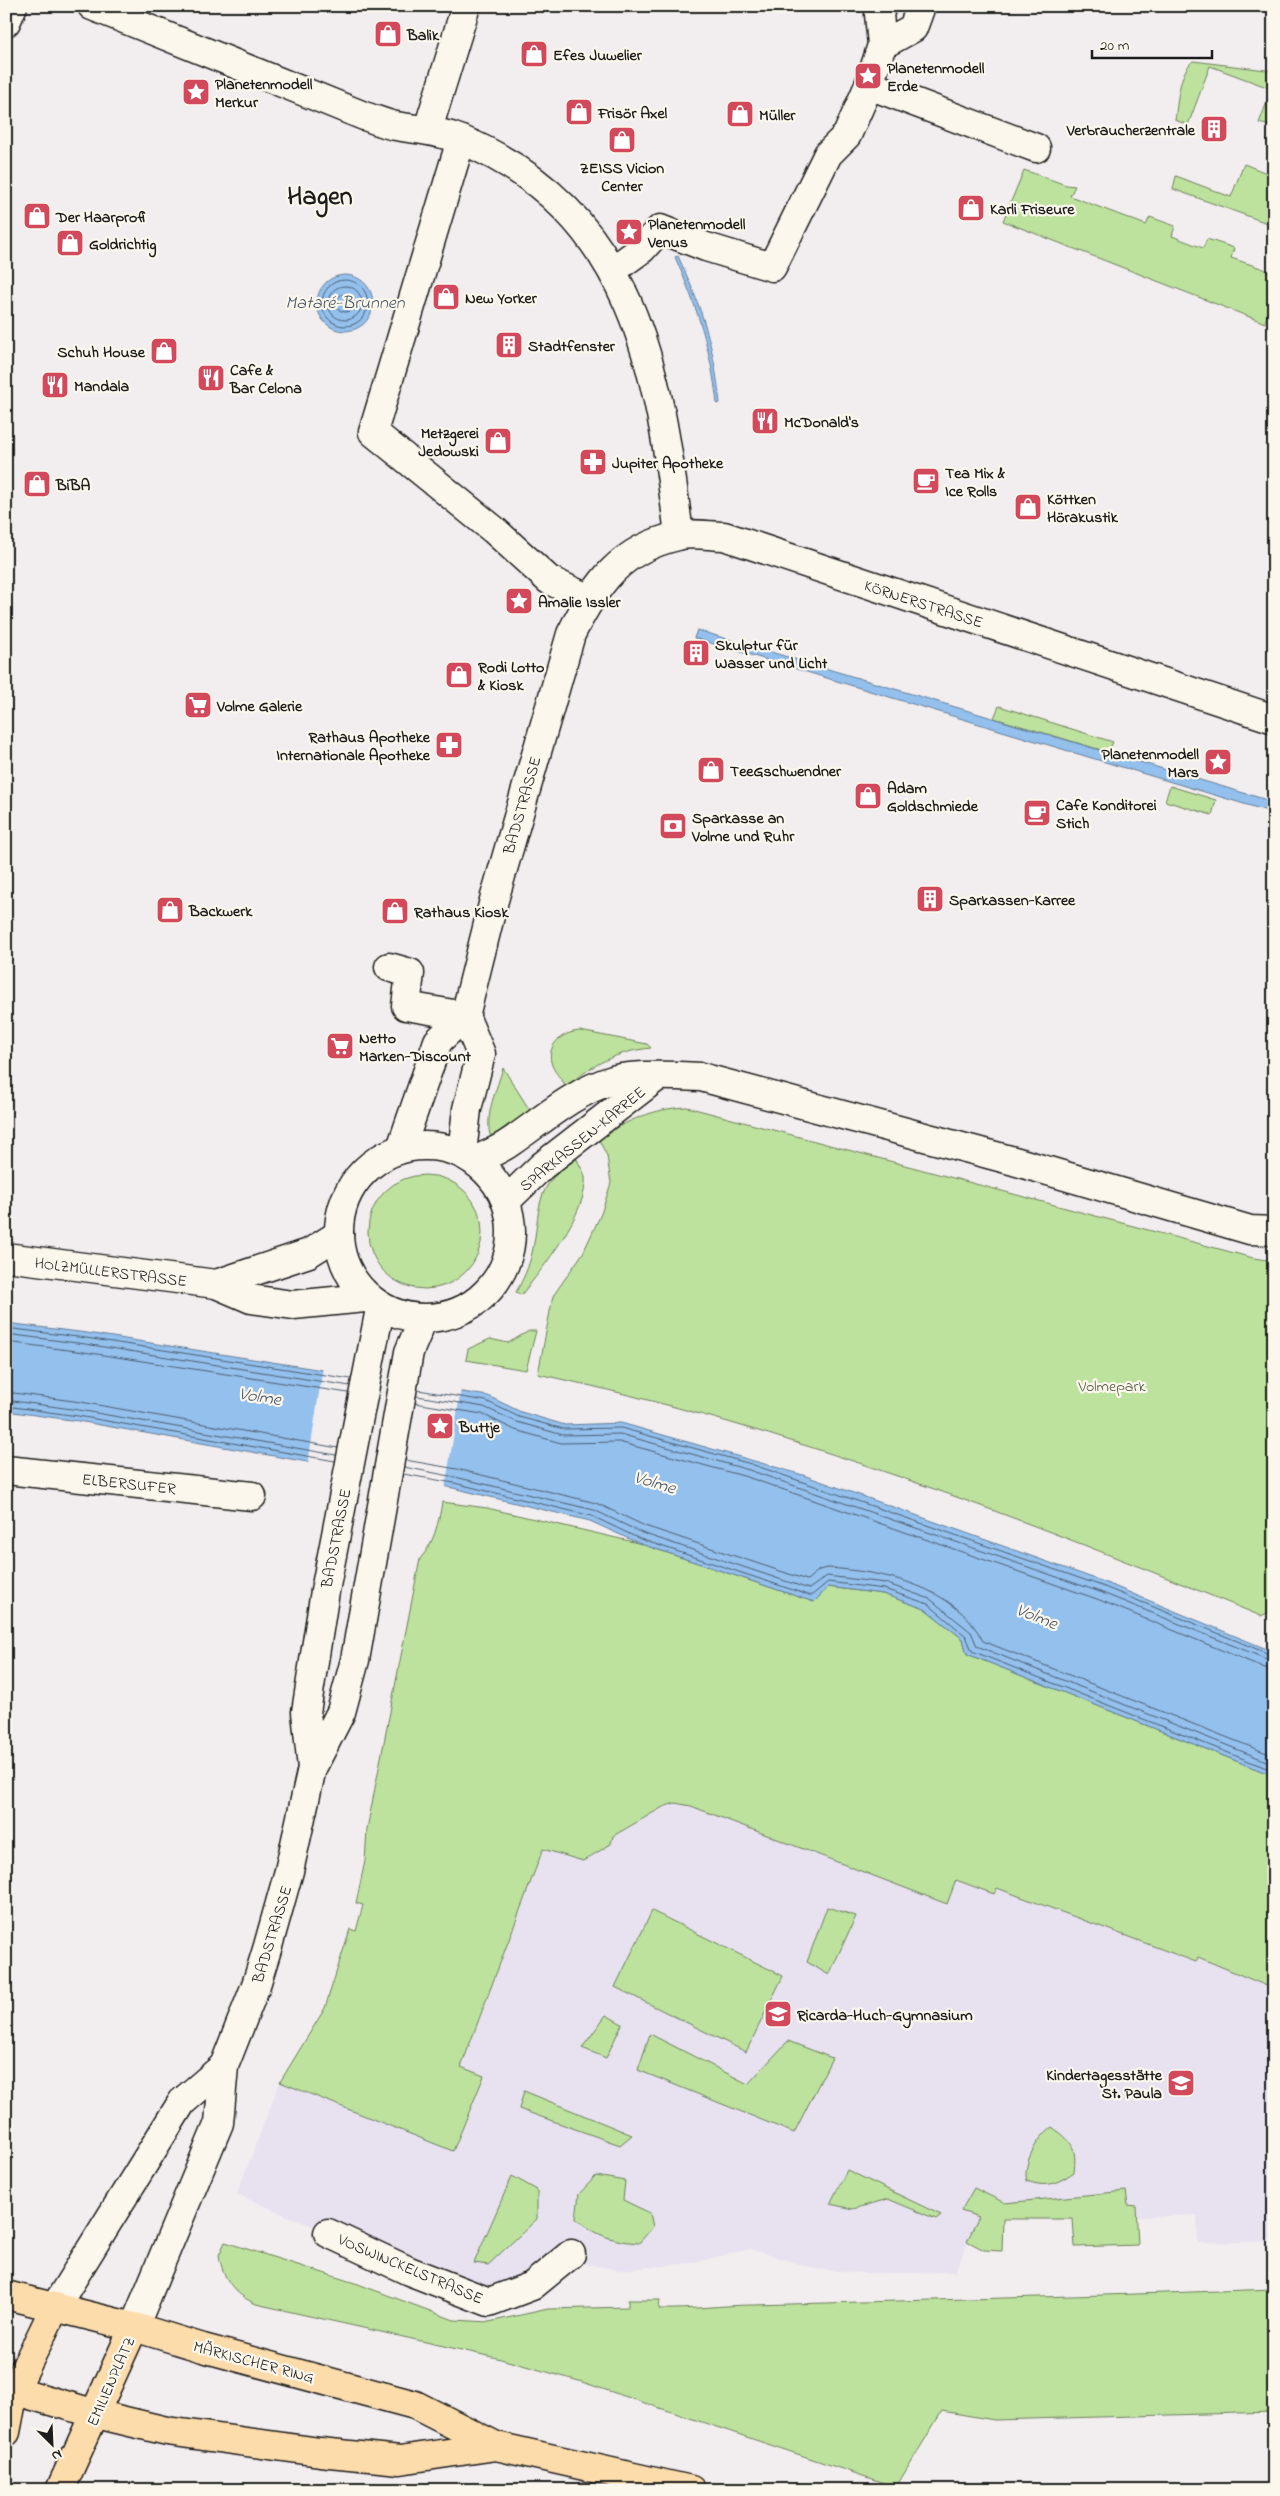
<svg xmlns="http://www.w3.org/2000/svg" width="1280" height="2496" viewBox="0 0 1280 2496" font-family="'Indie Flower',sans-serif">
<style>
.built{fill:#e7e1f0}
.green{fill:#bde29d;stroke:#6c7f5c}
.water{fill:#93c0ed;stroke:#637e99}
.pier{fill:#f2edee}
.lines{fill:none;stroke-linecap:round;stroke-linejoin:round}
.shore{stroke:#4c5e70;stroke-width:1}
.street-casing{stroke:#1c1c1c;stroke-width:31}
.secondary-casing{stroke:#1c1c1c;stroke-width:31}
.primary-casing{stroke:#1c1c1c;stroke-width:31}
.street{stroke:#fbf7ec;stroke-width:28}
.secondary{stroke:#fbf7ec;stroke-width:28}
.primary{stroke:#fddcac;stroke-width:28}
.labels{text-anchor:middle;stroke-width:4.5;stroke-linejoin:round;paint-order:stroke}
.poi-label{font-size:16px;font-weight:bold;fill:#1c1c1c;stroke:#fbf7ec;text-anchor:start}
.street-label{font-size:16px;fill:#1c1c1c;stroke:#fbf7ec}
.park-label{font-size:16px;fill:#4c5743;stroke:#fbf7ec}
.water-label{font-size:18px;font-style:italic;fill:#465565;stroke:#fbf7ec}
.town-label{font-size:26px;font-weight:bold;fill:#1c1c1c;stroke:#fbf7ec}
</style>
<rect width="100%" height="100%" fill="#f2edee"/>
<filter id="ink" filterUnits="userSpaceOnUse"><feTurbulence type="fractalNoise" baseFrequency=".02" numOctaves="2"/><feDisplacementMap in="SourceGraphic" scale="10" xChannelSelector="R" yChannelSelector="G"/><feConvolveMatrix kernelMatrix="1 2 1 2 8 2 1 2 1" color-interpolation-filters="sRGB"/></filter>
<g filter="url(#ink)">
<polygon class="built" points="675,1803 691,1806 938,1900 948,1870 1195,1962 1198,1957 1274,1989 1274,2241 1198,2243 1197,2215 1136,2217 1136,2206 1128,2205 1126,2191 1005,2203 975,2188 979,2217 955,2272 864,2273 816,2269 750,2249 691,2263 620,2270 586,2264 571,2254 489,2302 237,2194 280,2082 453,2150 483,2076 461,2067 543,1849 611,1844 613,1836 663,1807"/>
<g class="green">
<path d="M1193 61 1274 71V127L1259 123 1272 89 1210 66 1188 125 1175 120C1178 102 1178 74 1193 61Z"/>
<polygon points="1244,164 1274,176 1274,207 1267,223 1173,189 1176,176 1231,197"/>
<polygon points="1024,170 1066,185 1075,186 1070,196 1146,225 1150,217 1175,226 1172,236 1203,248 1207,239 1234,248 1231,258 1264,269 1274,277 1274,288 1265,323 1003,221"/>
<polygon points="999,706 1113,742 1108,752 994,718"/>
<polygon points="1170,786 1216,800 1212,815 1165,801"/>
<path d="M580 1031 647 1044 651 1048C614 1052 595 1064 566 1086 561 1078 553 1071 551 1062 547 1043 564 1032 580 1031Z"/>
<path d="M503 1068 531 1112 497 1136 490 1135C485 1113 497 1089 503 1068Z"/>
<path d="M687 1107 1253 1258 1274 1261V1610L1261 1616C1024 1519 788 1427 538 1374L553 1296 583 1253 601 1214 611 1183 607 1156 598 1138C627 1121 654 1108 687 1107Z"/>
<path d="M577 1159C579 1165 584 1171 585 1177 589 1210 542 1270 521 1295L516 1292C523 1280 529 1267 532 1253 542 1210 531 1186 577 1159Z"/>
<circle cx="425" cy="1232" r="57"/>
<polygon points="529,1331 536,1331 526,1370 466,1360 468,1349 490,1339 508,1343"/>
<path d="M442 1502 487 1508 638 1543 814 1602 828 1587 883 1594 925 1609 963 1639 967 1654 1274 1776V1989L1198 1957 1196 1962 997 1888 994 1894 956 1880 947 1904 691 1806 675 1803 663 1807 613 1836 611 1844 583 1861 543 1849 461 2067 484 2076 453 2151 280 2082 325 2008 350 1929 356 1931 363 1905 356 1903 365 1861 367 1829 420 1559C434 1543 439 1522 442 1502Z"/>
<polygon points="827,1907 856,1916 829,1975 807,1962"/>
<polygon points="652,1911 783,1976 746,2052 615,1987"/>
<polygon points="606,2015 622,2024 606,2058 582,2048"/>
<polygon points="650,2034 748,2084 788,2041 832,2058 794,2133 638,2070"/>
<polygon points="524,2091 632,2135 620,2145 519,2109"/>
<path d="M1052 2127C1072 2141 1077 2147 1074 2172 1057 2184 1046 2188 1027 2181 1022 2163 1038 2137 1052 2127Z"/>
<polygon points="847,2170 941,2215 936,2219 888,2199 853,2209 830,2204"/>
<polygon points="512,2176 537,2190 537,2219 488,2265 474,2263"/>
<path d="M596 2176 625 2181 623 2200 650 2213 653 2227 639 2243C612 2241 598 2236 576 2219L579 2194Z"/>
<polygon points="974,2188 1005,2203 1126,2191 1128,2205 1136,2206 1138,2245 1075,2247 1073,2219 1003,2219 1002,2251 984,2250 967,2241 979,2217 961,2211"/>
<path d="M225 2242 358 2284 454 2320 489 2322 548 2309 628 2307V2300H660L659 2309C691 2310 723 2305 754 2305 927 2300 1101 2296 1274 2289V2412L994 2420 942 2411 896 2487 579 2381 497 2358 256 2304C234 2294 223 2279 219 2255Z"/>
</g>
<g class="water">
<path d="M678 256C702 308 714 346 720 403L717 404C711 349 697 307 675 257Z"/>
<circle cx="345" cy="303" r="28"/>
<polygon points="697,630 1274,802 1274,813 694,638"/>
<polygon points="6,1323 87,1333 488,1396 521,1412 565,1425 621,1423 803,1475 1104,1582 1274,1652 1274,1776 967,1654 963,1639 925,1609 883,1594 828,1587 814,1602 638,1543 590,1521 453,1488 78,1421 6,1411"/>
</g>
<polygon class="pier" points="323,1367 461,1389 445,1489 308,1464"/>
<g class="lines">
<g class="shore">
<circle cx="345" cy="303" r="23"/>
<circle cx="345" cy="303" r="17"/>
<circle cx="345" cy="303" r="9"/>
<polyline points="6,1328 86,1338 351,1379"/>
<polyline points="6,1334 85,1344 350,1386"/>
<polyline points="6,1342 84,1352 348,1393"/>
<polyline points="418,1390 486,1401 519,1417 564,1429 621,1428 751,1464 1102,1586 1274,1656"/>
<polyline points="6,1392 81,1402 338,1448"/>
<polyline points="417,1396 484,1407 517,1422 563,1435 620,1434 749,1470 1100,1592 1274,1662"/>
<polyline points="6,1400 79,1410 336,1455"/>
<polyline points="415,1403 482,1414 515,1430 561,1443 619,1442 747,1477 1097,1599 1265,1668 1274,1670"/>
<polyline points="6,1406 78,1416 335,1461"/>
<path d="M405 1460 457 1469 596 1503 645 1526 807 1580 819 1570 828 1568C885 1572 955 1586 983 1641L1274 1756"/>
<polyline points="404,1467 455,1477 594,1510 642,1533 809,1589 827,1576 885,1583 930,1599 971,1632 977,1646 1274,1764"/>
<polyline points="403,1474 454,1483 592,1516 640,1539 811,1596 828,1582 884,1589 928,1604 966,1636 972,1651 1274,1771"/>
</g>
<defs>
<g id="street">
<path d="M92 6 364 116C374 119 385 124 396 126 419 130 440 131 462 140 634 212 659 370 679 535"/>
<polyline points="6,22 13,6"/>
<polyline points="882,45 913,28 921,6"/>
<polyline points="869,85 1036,148"/>
<polyline points="428,129 466,6"/>
<polyline points="461,140 373,432 494,530 549,580 589,599"/>
<polyline points="613,270 642,249 660,229 706,247 772,267 828,154 847,135 869,85 882,45 879,14 882,6"/>
<polyline points="389,967 410,973 406,1006 465,1016"/>
<path d="M401 1148 438 1041 465 1016 494 900 571 634C596 584 620 549 678 536 692 532 710 536 724 536L1274 719"/>
<polyline points="462,1153 467,1109 481,1054 465,1016"/>
<polyline points="6,1257 216,1284 251,1299 293,1305 365,1298"/>
<polyline points="216,1284 309,1253 339,1234"/>
<polyline points="6,1470 252,1496"/>
<polyline points="328,2233 409,2271 489,2302 532,2286 571,2254"/>
</g>
<g id="secondary">
<circle cx="425" cy="1232" r="86"/>
<path d="M475 1161C486 1155 499 1150 509 1143 543 1120 573 1092 613 1080 631 1074 681 1076 701 1077L1014 1161 1250 1230 1274 1231"/>
<polyline points="507,1200 542,1166 657,1077"/>
<polyline points="312,1768 306,1712 325,1591 380,1309"/>
<polyline points="55,2307 182,2102 224,2066"/>
<polyline points="134,2327 219,2123 224,2066 256,1985 268,1946 289,1871 312,1768 341,1712 355,1660 409,1352 423,1319"/>
</g>
<g id="primary">
<polyline points="6,2295 134,2327 203,2348 415,2405 496,2446 691,2490"/>
<polyline points="6,2388 96,2414 167,2431 320,2452 400,2460 496,2446"/>
<polyline points="6,2399 14,2391 55,2307"/>
<polyline points="6,2432 14,2391"/>
<polyline points="60,2490 134,2327"/>
</g>
</defs>
<use href="#street" class="street-casing"/>
<use href="#secondary" class="secondary-casing"/>
<use href="#primary" class="primary-casing"/>
<use href="#street" class="street"/>
<use href="#secondary" class="secondary"/>
<use href="#primary" class="primary"/>
</g>
</g>
<defs>
<symbol id="shop-square" viewBox="-11 -11 22 22"><rect x="-9" y="-9" width="18" height="18" rx="4" fill="#d1495b" stroke="#fbf7ec"/><path d="M-5-2.5h2.3a2.7 3.5 0 0 1 5.4 0H5L5.5 6h-11ZM-1.5-2.5h3a1.5 2.3 0 0 0-3 0Z" fill="#fff"/></symbol>
<symbol id="sight-square" viewBox="-11 -11 22 22"><rect x="-9" y="-9" width="18" height="18" rx="4" fill="#d1495b" stroke="#fbf7ec"/><path d="M0-6L1.8-2.2L6-1.7L2.9 1.2L3.7 5.4L0 3.3L-3.7 5.4L-2.9 1.2L-6-1.7L-1.8-2.2Z" fill="#fff"/></symbol>
<symbol id="building-square" viewBox="-11 -11 22 22"><rect x="-9" y="-9" width="18" height="18" rx="4" fill="#d1495b" stroke="#fbf7ec"/><path d="M-4-6H4V6H1V3H-1V6H-4ZM-2.5-4.3h1.7v1.8h-1.7ZM.8-4.3h1.7v1.8H.8ZM-2.5-1h1.7V.8h-1.7ZM.8-1h1.7V.8H.8Z" fill="#fff"/></symbol>
<symbol id="restaurant-square" viewBox="-11 -11 22 22"><rect x="-9" y="-9" width="18" height="18" rx="4" fill="#d1495b" stroke="#fbf7ec"/><path d="M-5-6h1v4h1v-4h1v4h1v-4h1v5L-1.5 .5V6h-2V.5L-5-1ZM5-6V6H3V1.5H1.5Q1.5-4 5-6Z" fill="#fff"/></symbol>
<symbol id="pharmacy-square" viewBox="-11 -11 22 22"><rect x="-9" y="-9" width="18" height="18" rx="4" fill="#d1495b" stroke="#fbf7ec"/><path d="M-2-6h4v4h4v4h-4v4h-4v-4h-4v-4h4Z" fill="#fff"/></symbol>
<symbol id="cafe-square" viewBox="-11 -11 22 22"><rect x="-9" y="-9" width="18" height="18" rx="4" fill="#d1495b" stroke="#fbf7ec"/><path d="M-5.5-4.5H6V0H3Q3 3.5 0 3.5H-2.5Q-5.5 3.5-5.5 0ZM3-3.2v2h1.7v-2ZM-6 4.5H4V6H-6Z" fill="#fff"/></symbol>
<symbol id="supermarket-square" viewBox="-11 -11 22 22"><rect x="-9" y="-9" width="18" height="18" rx="4" fill="#d1495b" stroke="#fbf7ec"/><path d="M-6-5.5h2.5l.6 2H6L4.5 2H-2.5L-4.4-4H-6ZM-1.5 3.2a1.3 1.3 0 1 0 .1 0ZM3 3.2a1.3 1.3 0 1 0 .1 0Z" fill="#fff"/></symbol>
<symbol id="bank-square" viewBox="-11 -11 22 22"><rect x="-9" y="-9" width="18" height="18" rx="4" fill="#d1495b" stroke="#fbf7ec"/><path d="M-6-4H6V4H-6ZM0-2.3a2.3 2.3 0 1 0 0 4.6a2.3 2.3 0 1 0 0-4.6Z" fill="#fff"/></symbol>
<symbol id="school-square" viewBox="-11 -11 22 22"><rect x="-9" y="-9" width="18" height="18" rx="4" fill="#d1495b" stroke="#fbf7ec"/><path d="M0-5L7-2L0 1L-7-2ZM-4 1L0 2.5L4 1V4Q0 6-4 4Z" fill="#fff"/></symbol>
</defs>
<g fill-rule="evenodd">
<use href="#shop-square" x="372" y="18" width="32" height="32"/>
<use href="#shop-square" x="518" y="38" width="32" height="32"/>
<use href="#sight-square" x="852" y="60" width="32" height="32"/>
<use href="#sight-square" x="180" y="76" width="32" height="32"/>
<use href="#shop-square" x="563" y="96" width="32" height="32"/>
<use href="#shop-square" x="724" y="98" width="32" height="32"/>
<use href="#building-square" x="1198" y="113" width="32" height="32"/>
<use href="#shop-square" x="606" y="124" width="32" height="32"/>
<use href="#shop-square" x="955" y="192" width="32" height="32"/>
<use href="#shop-square" x="21" y="200" width="32" height="32"/>
<use href="#sight-square" x="613" y="216" width="32" height="32"/>
<use href="#shop-square" x="54" y="227" width="32" height="32"/>
<use href="#shop-square" x="430" y="281" width="32" height="32"/>
<use href="#building-square" x="493" y="329" width="32" height="32"/>
<use href="#shop-square" x="148" y="335" width="32" height="32"/>
<use href="#restaurant-square" x="195" y="362" width="32" height="32"/>
<use href="#restaurant-square" x="39" y="369" width="32" height="32"/>
<use href="#restaurant-square" x="749" y="405" width="32" height="32"/>
<use href="#shop-square" x="482" y="425" width="32" height="32"/>
<use href="#pharmacy-square" x="577" y="446" width="32" height="32"/>
<use href="#cafe-square" x="910" y="465" width="32" height="32"/>
<use href="#shop-square" x="21" y="468" width="32" height="32"/>
<use href="#shop-square" x="1012" y="491" width="32" height="32"/>
<use href="#sight-square" x="503" y="585" width="32" height="32"/>
<use href="#building-square" x="680" y="637" width="32" height="32"/>
<use href="#shop-square" x="443" y="659" width="32" height="32"/>
<use href="#supermarket-square" x="182" y="689" width="32" height="32"/>
<use href="#pharmacy-square" x="433" y="729" width="32" height="32"/>
<use href="#sight-square" x="1202" y="746" width="32" height="32"/>
<use href="#shop-square" x="695" y="754" width="32" height="32"/>
<use href="#shop-square" x="852" y="780" width="32" height="32"/>
<use href="#cafe-square" x="1021" y="797" width="32" height="32"/>
<use href="#bank-square" x="657" y="810" width="32" height="32"/>
<use href="#building-square" x="914" y="883" width="32" height="32"/>
<use href="#shop-square" x="154" y="894" width="32" height="32"/>
<use href="#shop-square" x="379" y="895" width="32" height="32"/>
<use href="#supermarket-square" x="324" y="1030" width="32" height="32"/>
<use href="#sight-square" x="424" y="1410" width="32" height="32"/>
<use href="#school-square" x="762" y="1998" width="32" height="32"/>
<use href="#school-square" x="1165" y="2067" width="32" height="32"/>
</g>
<g class="labels">
<g class="poi-label">
<text x="407" y="40">Balik</text>
<text x="553" y="60">Efes Juwelier</text>
<text x="887" y="73">Planetenmodell<tspan x="887" dy="18">Erde</tspan></text>
<text x="215" y="89">Planetenmodell<tspan x="215" dy="18">Merkur</tspan></text>
<text x="598" y="118">Frisör Axel</text>
<text x="759" y="120">Müller</text>
<text x="1195" y="135" text-anchor="end">Verbraucherzentrale</text>
<text x="622" y="173" text-anchor="middle">ZEISS Vicion<tspan x="622" dy="18">Center</tspan></text>
<text x="990" y="214">Karli Friseure</text>
<text x="56" y="222">Der Haarprofi</text>
<text x="648" y="229">Planetenmodell<tspan x="648" dy="18">Venus</tspan></text>
<text x="89" y="249">Goldrichtig</text>
<text x="465" y="303">New Yorker</text>
<text x="528" y="351">Stadtfenster</text>
<text x="145" y="357" text-anchor="end">Schuh House</text>
<text x="230" y="375">Cafe &amp;<tspan x="230" dy="18">Bar Celona</tspan></text>
<text x="74" y="391">Mandala</text>
<text x="784" y="427">McDonald's</text>
<text x="479" y="438" text-anchor="end">Metzgerei<tspan x="479" dy="18">Jedowski</tspan></text>
<text x="612" y="468">Jupiter Apotheke</text>
<text x="945" y="478">Tea Mix &amp;<tspan x="945" dy="18">Ice Rolls</tspan></text>
<text x="56" y="490">BiBA</text>
<text x="1047" y="504">Köttken<tspan x="1047" dy="18">Hörakustik</tspan></text>
<text x="538" y="607">Amalie Issler</text>
<text x="715" y="650">Skulptur für<tspan x="715" dy="18">Wasser und Licht</tspan></text>
<text x="478" y="672">Rodi Lotto<tspan x="478" dy="18">&amp; Kiosk</tspan></text>
<text x="217" y="711">Volme Galerie</text>
<text x="430" y="742" text-anchor="end">Rathaus Apotheke<tspan x="430" dy="18">Internationale Apotheke</tspan></text>
<text x="1199" y="759" text-anchor="end">Planetenmodell<tspan x="1199" dy="18">Mars</tspan></text>
<text x="730" y="776">TeeGschwendner</text>
<text x="887" y="793">Adam<tspan x="887" dy="18">Goldschmiede</tspan></text>
<text x="1056" y="810">Cafe Konditorei<tspan x="1056" dy="18">Stich</tspan></text>
<text x="692" y="823">Sparkasse an<tspan x="692" dy="18">Volme und Ruhr</tspan></text>
<text x="949" y="905">Sparkassen-Karree</text>
<text x="189" y="916">Backwerk</text>
<text x="414" y="917">Rathaus Kiosk</text>
<text x="359" y="1043">Netto<tspan x="359" dy="18">Marken-Discount</tspan></text>
<text x="459" y="1432">Buttje</text>
<text x="797" y="2020">Ricarda-Huch-Gymnasium</text>
<text x="1162" y="2080" text-anchor="end">Kindertagesstätte<tspan x="1162" dy="18">St. Paula</tspan></text>
</g>
<g class="street-label">
<text transform="translate(924 603) rotate(18)" y="6">KÖRNERSTRASSE</text>
<text transform="translate(521 805) rotate(-74)" y="6">BADSTRASSE</text>
<text transform="translate(582 1138) rotate(-39)" y="6">SPARKASSEN-KARREE</text>
<text transform="translate(111 1271) rotate(7)" y="6">HOLZMÜLLERSTRASSE</text>
<text transform="translate(129 1483) rotate(6)" y="6">ELBERSUFER</text>
<text transform="translate(335 1538) rotate(-79)" y="6">BADSTRASSE</text>
<text transform="translate(271 1934) rotate(-73)" y="6">BADSTRASSE</text>
<text transform="translate(411 2268) rotate(23)" y="6">VOSWINCKELSTRASSE</text>
<text transform="translate(254 2361) rotate(15)" y="6">MÄRKISCHER RING</text>
<text transform="translate(110 2381) rotate(-66)" y="6">EMILIENPLATZ</text>
</g>
<g class="park-label">
<text x="1112" y="1391">Volmepark</text>
</g>
<g class="water-label">
<text x="345" y="308">Mataré-Brunnen</text>
<text transform="translate(260 1396) rotate(9)" y="6">Volme</text>
<text transform="translate(655 1482) rotate(17)" y="6">Volme</text>
<text transform="translate(1037 1616) rotate(22)" y="6">Volme</text>
</g>
<g class="town-label">
<text x="320" y="204">Hagen</text>
</g>
</g>
<rect width="1280" height="2496" fill="none" stroke="#fbf7ec" stroke-width="25"/>
<rect x="12" y="12" width="1255" height="2471" fill="none" stroke="#1c1c1c" stroke-width="2" filter="url(#ink)"/>
<g transform="translate(52 2444) rotate(156)" stroke="#fbf7ec" stroke-width="4" paint-order="stroke">
<path d="M0-4L9 19L0 12L-9 19Z" fill="#1c1c1c"/>
<text y="-8" font-size="14" font-weight="bold" text-anchor="middle" fill="#1c1c1c">N</text>
</g>
<path d="M1092 50v8h120v-8" fill="none" stroke="#1c1c1c" stroke-width="2.5"/>
<text x="1100" y="50" font-size="15" fill="#1c1c1c" stroke="#fbf7ec" stroke-width="4" paint-order="stroke">20 m</text>
</svg>
